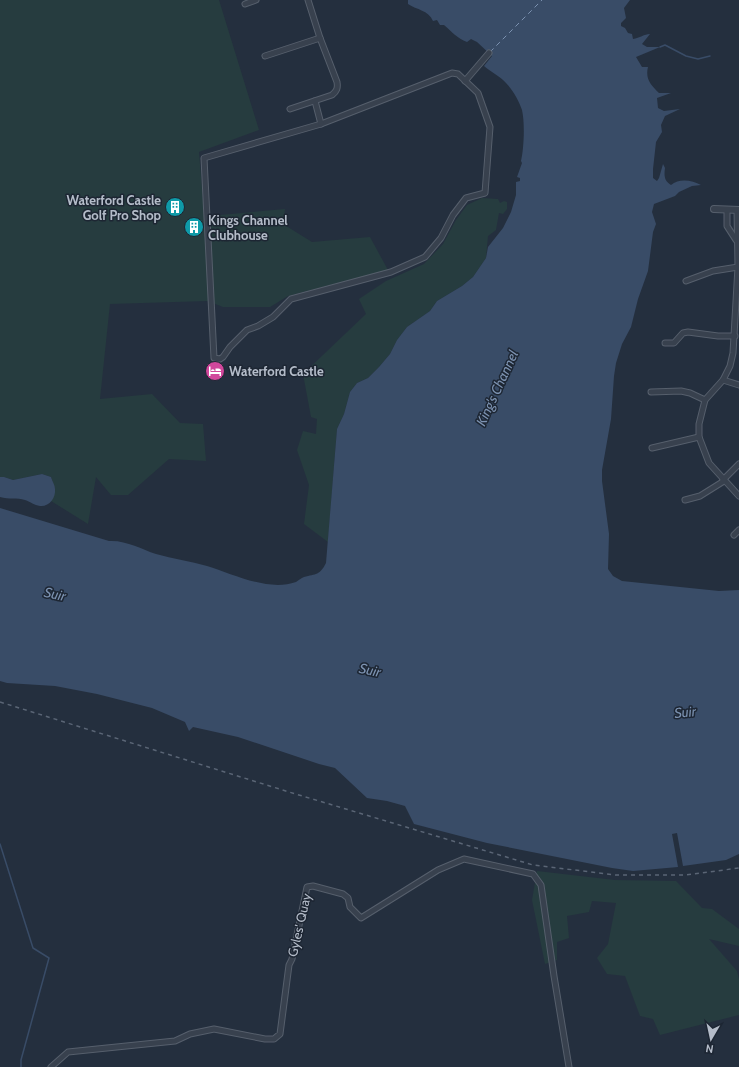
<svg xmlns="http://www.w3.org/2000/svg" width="739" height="1067" viewBox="0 0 739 1067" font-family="Cabin,sans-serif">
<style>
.green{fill:#263c3f}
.water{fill:#394c67}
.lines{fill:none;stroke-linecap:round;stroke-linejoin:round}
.stream{stroke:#394c67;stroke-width:1.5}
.ferry{stroke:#7c92b1;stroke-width:1;stroke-dasharray:5 4;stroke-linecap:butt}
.minor-casing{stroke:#565f6c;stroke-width:7}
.tertiary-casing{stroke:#565f6c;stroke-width:8}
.minor{stroke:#38414e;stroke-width:5}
.tertiary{stroke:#38414e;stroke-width:6}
.rail{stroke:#5a6575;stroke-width:1.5;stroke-dasharray:4 4;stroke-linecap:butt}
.labels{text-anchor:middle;stroke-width:3;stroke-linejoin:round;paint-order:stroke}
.poi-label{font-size:13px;font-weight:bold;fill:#b4bcc9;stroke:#1d2633;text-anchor:start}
.street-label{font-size:13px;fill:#b4bcc9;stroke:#1d2633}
.water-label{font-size:14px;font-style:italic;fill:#7c92b1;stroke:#1d2633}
</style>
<rect width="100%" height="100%" fill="#242f3e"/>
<g class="green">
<polygon points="0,0 219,0 259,130 199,152 204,213 209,216 285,209 283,224 312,242 370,237 388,270 288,296 270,307 223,307 208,301 110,304 100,399 152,394 180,423 203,424 206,461 169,459 128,495 111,495 96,477 88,524 51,501 55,489 51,477 42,474 13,480 4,477 0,477"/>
<polygon points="482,198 498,199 500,203 504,201 507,202 507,209 503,214 499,213 496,230 488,236 486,258 473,277 462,286 437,301 430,311 407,327 397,340 390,354 379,367 368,378 357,383 350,392 344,414 337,429 328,542 304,524 309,485 297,450 303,431 316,434 317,419 311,417 303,374 366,314 359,299 386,281 424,264 443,244 456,220 467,205"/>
<polygon points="537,871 615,880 676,881 702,908 712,909 739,929 739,946 709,939 737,971 739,979 739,1015 660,1035 653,1019 640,1016 625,976 607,974 597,958 608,944 616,903 592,901 589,912 567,916 569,938 557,942 557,960 545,964 532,900"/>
</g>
<g class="water">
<path d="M408 0H630L624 8 626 18 621 23V26L625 28 628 33 632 34 633 39C640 38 644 34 650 34L642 44 647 47H660L636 57 642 67H648C645 79 651 85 659 93H671L657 98 658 108 664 111 680 109 665 116 661 125 662 132 656 142 653 169V178L657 181 659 178 663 164 665 168C664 175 664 181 671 185 679 178 692 180 701 185L692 186 679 192 675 196 654 204 652 212 656 224 653 232 648 271 638 299 631 327 622 344 616 363 614 376 611 419 602 470V481L609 534 608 569 613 576 622 581 719 591 739 590V854L726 860 683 866 677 833 672 834 678 867 633 871 612 868 487 843 414 824 405 806 387 801 367 798 335 768 319 764 238 737 193 727 189 731 185 722 152 708 97 694 55 686 7 683 0 681V508L109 541C126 540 141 549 156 554 173 559 190 561 207 566 233 574 268 592 296 582 299 580 301 578 304 577 316 574 320 575 326 563L337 429 344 414 350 392 357 383 368 378 379 367 390 354 397 340 407 327 430 311 437 301 462 286 473 277 486 258 488 247 503 228 511 212 516 195V182L520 181V178L517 177 522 163 521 161C524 148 525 123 522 110 519 101 513 90 506 83 500 76 491 72 484 66L492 56 477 42 471 39 467 42C457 38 452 32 444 25H440L437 20 433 21C428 10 417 10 408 4Z"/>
<path d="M42 474 51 477C52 481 55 485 55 489 56 498 49 507 40 506 34 505 31 502 25 500 17 497 9 500 0 497V477H4L13 480Z"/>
</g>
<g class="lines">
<g class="stream">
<polyline points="660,47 665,45 686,56 698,59 710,56"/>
<polyline points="0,844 33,948 49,958 21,1060 21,1067"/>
</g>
<polyline class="ferry" points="490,52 542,0"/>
<defs>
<g id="minor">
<polyline points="245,4 256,0"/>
<polyline points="265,56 320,38"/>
<polygon points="452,73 458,74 478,93 490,127 485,193 466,198 453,215 441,238 425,257 391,272 291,299 273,317 258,326 247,330 230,347 223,357 220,359 214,358 204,158 321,124"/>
<polyline points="465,81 489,53"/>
<polyline points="315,101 321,124"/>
<path d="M290 109 332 95C337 91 338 88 337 82L320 38 308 0"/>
<polyline points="727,210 727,226 736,240"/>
<polyline points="737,210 738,267 733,353 730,366 723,380 705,400 699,424 699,437 709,463 739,496"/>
<polyline points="686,281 713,271 738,267"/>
<polyline points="665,343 674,343 683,333 688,332 718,336 735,336"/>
<polyline points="723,380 739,385"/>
<polyline points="651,392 681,391 690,393 705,400"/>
<polyline points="652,448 699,437"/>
<polyline points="723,480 739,464"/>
<polyline points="685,500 700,496 724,481"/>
<polyline points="734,535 739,530"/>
<polyline points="51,1067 68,1052 175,1041 190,1034 214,1029 265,1039 274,1039 280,1034 289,965 292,959 307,887 313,886 343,894 348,898 350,907 361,918 438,870 464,859 533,874 541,885 554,976 569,1067"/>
</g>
<polyline id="tertiary" points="714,209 739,210"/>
</defs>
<use href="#minor" class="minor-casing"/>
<use href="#tertiary" class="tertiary-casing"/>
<use href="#minor" class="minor"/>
<use href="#tertiary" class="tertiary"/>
<polyline class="rail" points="0,702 289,792 533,865 616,875 686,875 739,868"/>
</g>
<defs>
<symbol id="building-disc" viewBox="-11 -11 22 22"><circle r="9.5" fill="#0f9aa8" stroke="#1d2633"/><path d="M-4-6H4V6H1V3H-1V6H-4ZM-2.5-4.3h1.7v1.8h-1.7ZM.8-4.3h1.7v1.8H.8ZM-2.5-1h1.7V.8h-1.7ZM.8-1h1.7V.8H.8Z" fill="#fff"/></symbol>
<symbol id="hotel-disc" viewBox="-11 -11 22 22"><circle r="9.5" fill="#d1479c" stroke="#1d2633"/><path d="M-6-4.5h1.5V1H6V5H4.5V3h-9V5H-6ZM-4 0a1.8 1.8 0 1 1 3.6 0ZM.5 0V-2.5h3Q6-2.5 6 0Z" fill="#fff"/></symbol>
</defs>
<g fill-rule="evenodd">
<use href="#building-disc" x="164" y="196" width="22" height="22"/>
<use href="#building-disc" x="183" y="216" width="22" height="22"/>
<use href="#hotel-disc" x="204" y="360" width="22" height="22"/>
</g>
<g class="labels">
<g class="poi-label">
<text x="161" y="205" text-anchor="end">Waterford Castle<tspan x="161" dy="15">Golf Pro Shop</tspan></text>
<text x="208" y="225">Kings Channel<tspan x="208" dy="15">Clubhouse</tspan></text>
<text x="229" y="376">Waterford Castle</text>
</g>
<g class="street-label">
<text transform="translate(299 925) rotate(-77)" y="5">Gyles' Quay</text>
</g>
<g class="water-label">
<text transform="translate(497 388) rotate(-65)" y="5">King's Channel</text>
<text transform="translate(55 594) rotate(13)" y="5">Suir</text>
<text transform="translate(370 670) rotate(13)" y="5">Suir</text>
<text transform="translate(685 712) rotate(-5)" y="5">Suir</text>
</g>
</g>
<g transform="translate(711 1039) rotate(189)" stroke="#1d2633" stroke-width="3" paint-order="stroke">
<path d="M0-3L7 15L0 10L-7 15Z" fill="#b4bcc9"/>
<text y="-6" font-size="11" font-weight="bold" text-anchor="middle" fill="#b4bcc9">N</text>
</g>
</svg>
